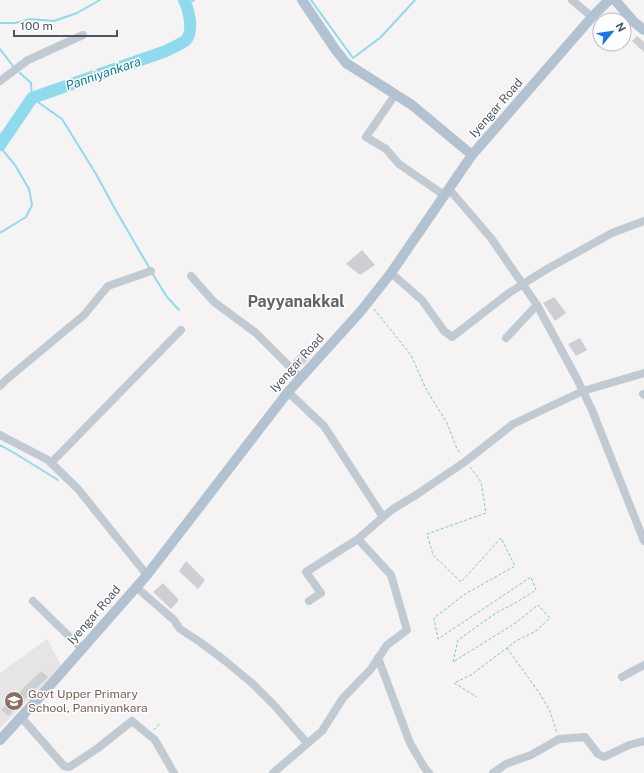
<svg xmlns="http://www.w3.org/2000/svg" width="644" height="773" viewBox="0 0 644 773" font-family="'Public Sans',sans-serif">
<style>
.education{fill:#e6e4e5}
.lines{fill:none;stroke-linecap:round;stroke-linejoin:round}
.stream{stroke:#90daee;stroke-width:2}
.river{stroke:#90daee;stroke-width:12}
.building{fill:#cdcfd5}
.path{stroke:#7ad0a6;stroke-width:1;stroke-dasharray:3 2;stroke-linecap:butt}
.minor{stroke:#c1cad2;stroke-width:8}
.major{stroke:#b3c2d1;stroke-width:10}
.labels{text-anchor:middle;stroke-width:3;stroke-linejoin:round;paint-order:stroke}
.street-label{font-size:12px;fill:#4a5661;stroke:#fff}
.education-label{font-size:12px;fill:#785e54;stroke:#fff;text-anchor:start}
.water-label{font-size:13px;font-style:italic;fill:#0c7c9b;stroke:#fff}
.district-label{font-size:16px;font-weight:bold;fill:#5f6368;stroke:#fff}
</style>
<rect width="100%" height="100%" fill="#f5f3f3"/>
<polygon class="education" points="47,639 62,667 0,728 0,673"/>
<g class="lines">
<g class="stream">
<polyline points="311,0 353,58 381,37 415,0"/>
<polyline points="187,5 194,0"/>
<polyline points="0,23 15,23 30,19 54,21 77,13 100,0"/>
<polyline points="0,49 13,66"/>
<polyline points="20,73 31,83 32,98 62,119 96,174 115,209 150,269"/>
<polyline points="0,147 15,165 29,189 32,205 26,217 0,233"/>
<polyline points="152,273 167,297 179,310"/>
<polyline points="0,445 16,454 58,480"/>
</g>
<path class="river" d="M0 145 32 98 166 51C170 49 183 43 186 40 194 31 189 10 184 0"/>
</g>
<g class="building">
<polygon points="637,36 644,42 644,52 632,41"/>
<polygon points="362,250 375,265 360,275 346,264"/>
<polygon points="554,297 566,313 555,321 543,303"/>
<polygon points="580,338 587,350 576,356 568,344"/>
<polygon points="302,351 309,359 300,369 293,361"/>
<polygon points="186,561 205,580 198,589 179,571"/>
<polygon points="163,583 179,600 171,609 153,592"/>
<polygon points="41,671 48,677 8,716 1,710"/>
</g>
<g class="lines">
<g class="path">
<polyline points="374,309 411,355 426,389 447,423 457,449 461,454"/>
<polyline points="470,467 481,482 486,513 427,534 433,555 461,582 501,538 515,566 465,594 434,618 438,639 531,577 536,590 517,602 496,613 458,640 453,662 517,622 538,605 550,618 536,631 516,641 471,675 454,683 477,697"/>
<polyline points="507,648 540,694 550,711 557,733"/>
<polyline points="154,730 160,723"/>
</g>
<g class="minor">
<polyline points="572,0 592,17"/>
<polyline points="0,81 28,60 83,35"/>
<polyline points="395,95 366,137 386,149 399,164 444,195"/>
<polyline points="449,189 491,238 537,305 576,377 592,410 644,541"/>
<polyline points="391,273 422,300 444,331 452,337 509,293 523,284 547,269 612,233 644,221"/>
<polyline points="191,276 214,302 256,333 301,378"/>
<polyline points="506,338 537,305"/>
<polyline points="0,386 7,379 84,315 108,286 151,271"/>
<polyline points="643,394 644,395"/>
<polyline points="0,435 48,460 78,489 147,575"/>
<polyline points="51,463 181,330"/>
<polyline points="383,517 393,509 416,495 466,461 513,424 583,391 644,373"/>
<polyline points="136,587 174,620 180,629 200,642 224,660 253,684 274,705 307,743"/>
<polyline points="33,601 82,649"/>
<polyline points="309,601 321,593 306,572 358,539"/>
<polyline points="378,658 410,743 424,767 429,773"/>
<polyline points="622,677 644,665"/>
<polyline points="21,717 64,766 67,767 71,766 98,748 132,721 155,740 174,773"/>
<polyline points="273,773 322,731 343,698 371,669 387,645 407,630 391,575 358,539 383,517 324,426 288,392"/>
<polyline points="493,773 506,764 531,755 559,739 585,737 598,754 604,757 629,745 644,741"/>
</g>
<g class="major">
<polyline points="302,0 335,49 346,63 412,105 472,155"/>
<polyline points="615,0 634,22 644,30"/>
<polyline points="0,740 46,690 147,575 288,392 361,311 391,273 472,155 592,17 609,0"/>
</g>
</g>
<defs>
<symbol id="school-disc" viewBox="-11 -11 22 22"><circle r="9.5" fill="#8d6e63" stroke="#fff"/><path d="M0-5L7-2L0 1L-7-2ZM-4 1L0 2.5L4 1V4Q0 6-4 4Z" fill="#fff"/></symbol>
</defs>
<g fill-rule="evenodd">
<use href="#school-disc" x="3" y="690" width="22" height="22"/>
</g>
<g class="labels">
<g class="street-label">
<text transform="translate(496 108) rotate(-49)" y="4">Iyengar Road</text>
<text transform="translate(297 363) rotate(-48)" y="4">Iyengar Road</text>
<text transform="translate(94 615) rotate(-49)" y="4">Iyengar Road</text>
</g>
<g class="education-label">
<text x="28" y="698">Govt Upper Primary<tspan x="28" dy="14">School, Panniyankara</tspan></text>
</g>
<g class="water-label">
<text transform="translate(103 73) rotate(-19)" y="5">Panniyankara</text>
</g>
<g class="district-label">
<text x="296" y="307">Payyanakkal</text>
</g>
</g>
<g transform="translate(612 32) rotate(61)"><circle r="19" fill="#ffffff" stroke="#b7bbc0"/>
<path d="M0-3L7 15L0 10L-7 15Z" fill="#1a73e8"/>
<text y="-6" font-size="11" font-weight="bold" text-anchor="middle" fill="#4a5661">N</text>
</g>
<path d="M14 30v6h103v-6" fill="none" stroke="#4a5661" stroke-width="2"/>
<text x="20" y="30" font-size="12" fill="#4a5661" stroke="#ffffff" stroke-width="3" paint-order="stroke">100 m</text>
</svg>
